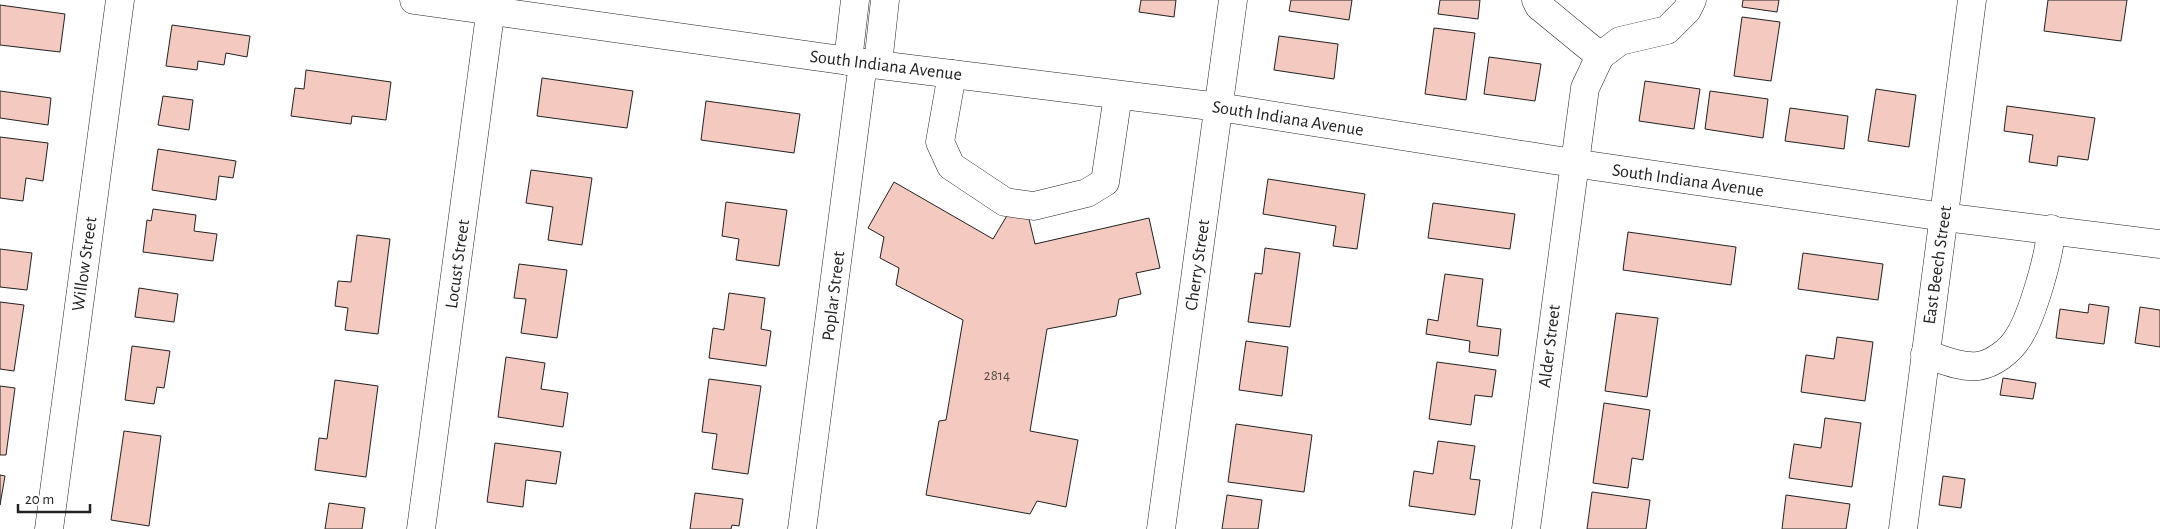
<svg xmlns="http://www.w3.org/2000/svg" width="2160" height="529" viewBox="0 0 2160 529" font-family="'Alegreya Sans',sans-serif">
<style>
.building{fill:#f3c9c0;stroke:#222}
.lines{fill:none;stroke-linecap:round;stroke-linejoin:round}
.minor-casing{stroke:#222;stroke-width:29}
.major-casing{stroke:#222;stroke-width:29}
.minor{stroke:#fff;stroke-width:28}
.major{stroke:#fff;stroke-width:28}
.labels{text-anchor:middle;stroke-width:4;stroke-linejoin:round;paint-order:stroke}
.number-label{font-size:15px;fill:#564c4a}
.street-label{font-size:18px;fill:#222;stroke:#fff}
</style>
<rect width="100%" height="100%" fill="#fff"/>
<g class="building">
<polygon points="1141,0 1176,0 1174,17 1139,12"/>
<polygon points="1291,0 1352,0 1349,20 1289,11"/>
<polygon points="1440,0 1480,0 1478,19 1438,14"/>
<polygon points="1743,0 1779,0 1777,12 1742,7"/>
<polygon points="2048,0 2127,0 2121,41 2044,31"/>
<polygon points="0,5 65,14 60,52 0,45"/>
<polygon points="1742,17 1780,22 1771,81 1734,76"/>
<polygon points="172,25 250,36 247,57 226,53 224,65 198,61 197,70 166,66"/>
<polygon points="1434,28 1475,33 1466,100 1425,94"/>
<polygon points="1279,36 1338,44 1334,79 1274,70"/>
<polygon points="1489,57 1541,64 1535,101 1484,94"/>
<polygon points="306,70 391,82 386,120 352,116 351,124 291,116 295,88 304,89"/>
<polygon points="542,78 633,91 627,128 537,116"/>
<polygon points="1645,81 1700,89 1694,129 1639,121"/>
<polygon points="1876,89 1916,95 1909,147 1868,141"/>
<polygon points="0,91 51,98 48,125 0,118"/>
<polygon points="1710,91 1768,99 1763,138 1705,129"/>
<polygon points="163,96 193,100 189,130 158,125"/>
<polygon points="706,101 800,114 794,153 701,140"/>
<polygon points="2007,106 2095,118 2088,160 2058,156 2057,166 2029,162 2033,135 2004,131"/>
<polygon points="1790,108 1848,116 1844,149 1785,141"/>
<polygon points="0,137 48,143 43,181 26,178 23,201 0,198"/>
<polygon points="158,149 236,161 233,178 219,176 216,200 152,190"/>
<polygon points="531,170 592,178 582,245 548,240 553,207 526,203"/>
<polygon points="1268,179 1365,194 1357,249 1333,246 1336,226 1263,214"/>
<polygon points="894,182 993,239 1011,209 1029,219 1035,244 1149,218 1160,268 1136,273 1141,294 1119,299 1116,316 1047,329 1030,431 1078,440 1066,507 1037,501 1030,514 926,495 939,421 946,420 963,320 896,285 899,268 880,258 884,237 868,228"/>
<polygon points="726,202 787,210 779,266 736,260 739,239 722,236"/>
<polygon points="1433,203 1515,214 1510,249 1428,238"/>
<polygon points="153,209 196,215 194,231 217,234 213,261 143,252 147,220 151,221"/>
<polygon points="1628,232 1736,247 1731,285 1623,270"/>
<polygon points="357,235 390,239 378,334 345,330 348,308 335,306 338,281 351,282"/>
<polygon points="1265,248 1300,253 1290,327 1248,322 1255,273 1262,274"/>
<polygon points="0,249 32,253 27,290 0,287"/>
<polygon points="1803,253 1883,264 1878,300 1798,289"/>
<polygon points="519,264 567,270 557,338 521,333 526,299 514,298"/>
<polygon points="1445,274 1483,279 1477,326 1501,329 1498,356 1469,352 1470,341 1426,334 1428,319 1438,321"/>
<polygon points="139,288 178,294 174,322 135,317"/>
<polygon points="729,293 765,298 761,329 771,331 766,366 709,358 713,328 724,330"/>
<polygon points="0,302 24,305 14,371 0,369"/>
<polygon points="2089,304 2109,307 2104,344 2056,338 2060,309 2088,313"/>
<polygon points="2140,307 2160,310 2160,347 2135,343"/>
<polygon points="1616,313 1658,318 1647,397 1605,391"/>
<polygon points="1837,337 1873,342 1865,401 1801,392 1806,355 1834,359"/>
<polygon points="1246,341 1288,347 1282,396 1239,390"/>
<polygon points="132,346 170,351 164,388 157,387 154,404 125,400"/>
<polygon points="506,357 545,363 541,389 568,393 563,427 498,417"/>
<polygon points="1437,362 1496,370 1492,397 1475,395 1471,425 1429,419"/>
<polygon points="2003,378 2036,383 2033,399 2000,395"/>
<polygon points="709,379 761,386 748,474 712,469 717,434 702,432"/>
<polygon points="335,380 378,386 366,477 315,470 319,438 327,439"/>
<polygon points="0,386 15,388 6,455 0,455"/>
<polygon points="1604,403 1650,410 1643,460 1632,458 1628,488 1593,483"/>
<polygon points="1825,418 1861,423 1852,487 1789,478 1794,444 1821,448"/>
<polygon points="1236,424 1312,435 1304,492 1228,482"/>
<polygon points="124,431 161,436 149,526 111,520"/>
<polygon points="1438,441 1475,446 1470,479 1480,480 1475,515 1409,506 1414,471 1433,474"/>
<polygon points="495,443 561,452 556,484 526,480 523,507 487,502"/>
<polygon points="0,475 5,476 0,505"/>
<polygon points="1943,476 1965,479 1961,508 1939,505"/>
<polygon points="1592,492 1650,500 1646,529 1587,529"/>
<polygon points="695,493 743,499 739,526 732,525 731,529 690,529"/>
<polygon points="1227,495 1262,500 1258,529 1222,529"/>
<polygon points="1786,495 1850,504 1846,529 1782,529"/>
<polygon points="329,503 365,508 362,529 325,529"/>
</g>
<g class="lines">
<defs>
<g id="minor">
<polyline points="1536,0 1539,6 1600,56"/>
<polyline points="848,61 855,0"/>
<polyline points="878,64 885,0"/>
<polyline points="952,74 940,142 951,166 1005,202 1034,206 1087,193 1105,182 1118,95"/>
<path d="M1925 354C1941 359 1961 368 1978 366 1993 364 2010 351 2018 338 2032 317 2050 255 2051 229"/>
<polyline points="49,529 120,0"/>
<polyline points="421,529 492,0"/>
<polyline points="802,529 863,63"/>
<polyline points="1161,529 1233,0"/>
<polyline points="1526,529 1585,88 1600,56 1620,41 1667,30 1687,10 1692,0"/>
<polyline points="1903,529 1972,0"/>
</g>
<polyline id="major" points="414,0 863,63 1219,107 1573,163 1944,217 2160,244"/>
</defs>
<use href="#minor" class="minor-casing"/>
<use href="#major" class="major-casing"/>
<use href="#minor" class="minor"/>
<use href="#major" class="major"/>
</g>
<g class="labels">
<g class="number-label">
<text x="997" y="380">2814</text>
</g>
<g class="street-label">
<text transform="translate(886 65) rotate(7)" y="6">South Indiana Avenue</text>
<text transform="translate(1288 118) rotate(9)" y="6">South Indiana Avenue</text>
<text transform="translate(1688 180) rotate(8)" y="6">South Indiana Avenue</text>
<text transform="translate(84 264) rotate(-82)" y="6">Willow Street</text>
<text transform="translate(457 264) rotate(-82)" y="6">Locust Street</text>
<text transform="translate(1197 265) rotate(-82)" y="6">Cherry Street</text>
<text transform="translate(1937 265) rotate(-82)" y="6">East Beech Street</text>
<text transform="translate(833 296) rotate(-83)" y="6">Poplar Street</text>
<text transform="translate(1549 346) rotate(-83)" y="6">Alder Street</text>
</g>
</g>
<path d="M18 504v8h72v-8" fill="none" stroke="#222222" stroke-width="2.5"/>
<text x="25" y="504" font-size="15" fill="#222222" stroke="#ffffff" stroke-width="4" paint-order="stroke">20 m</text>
</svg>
